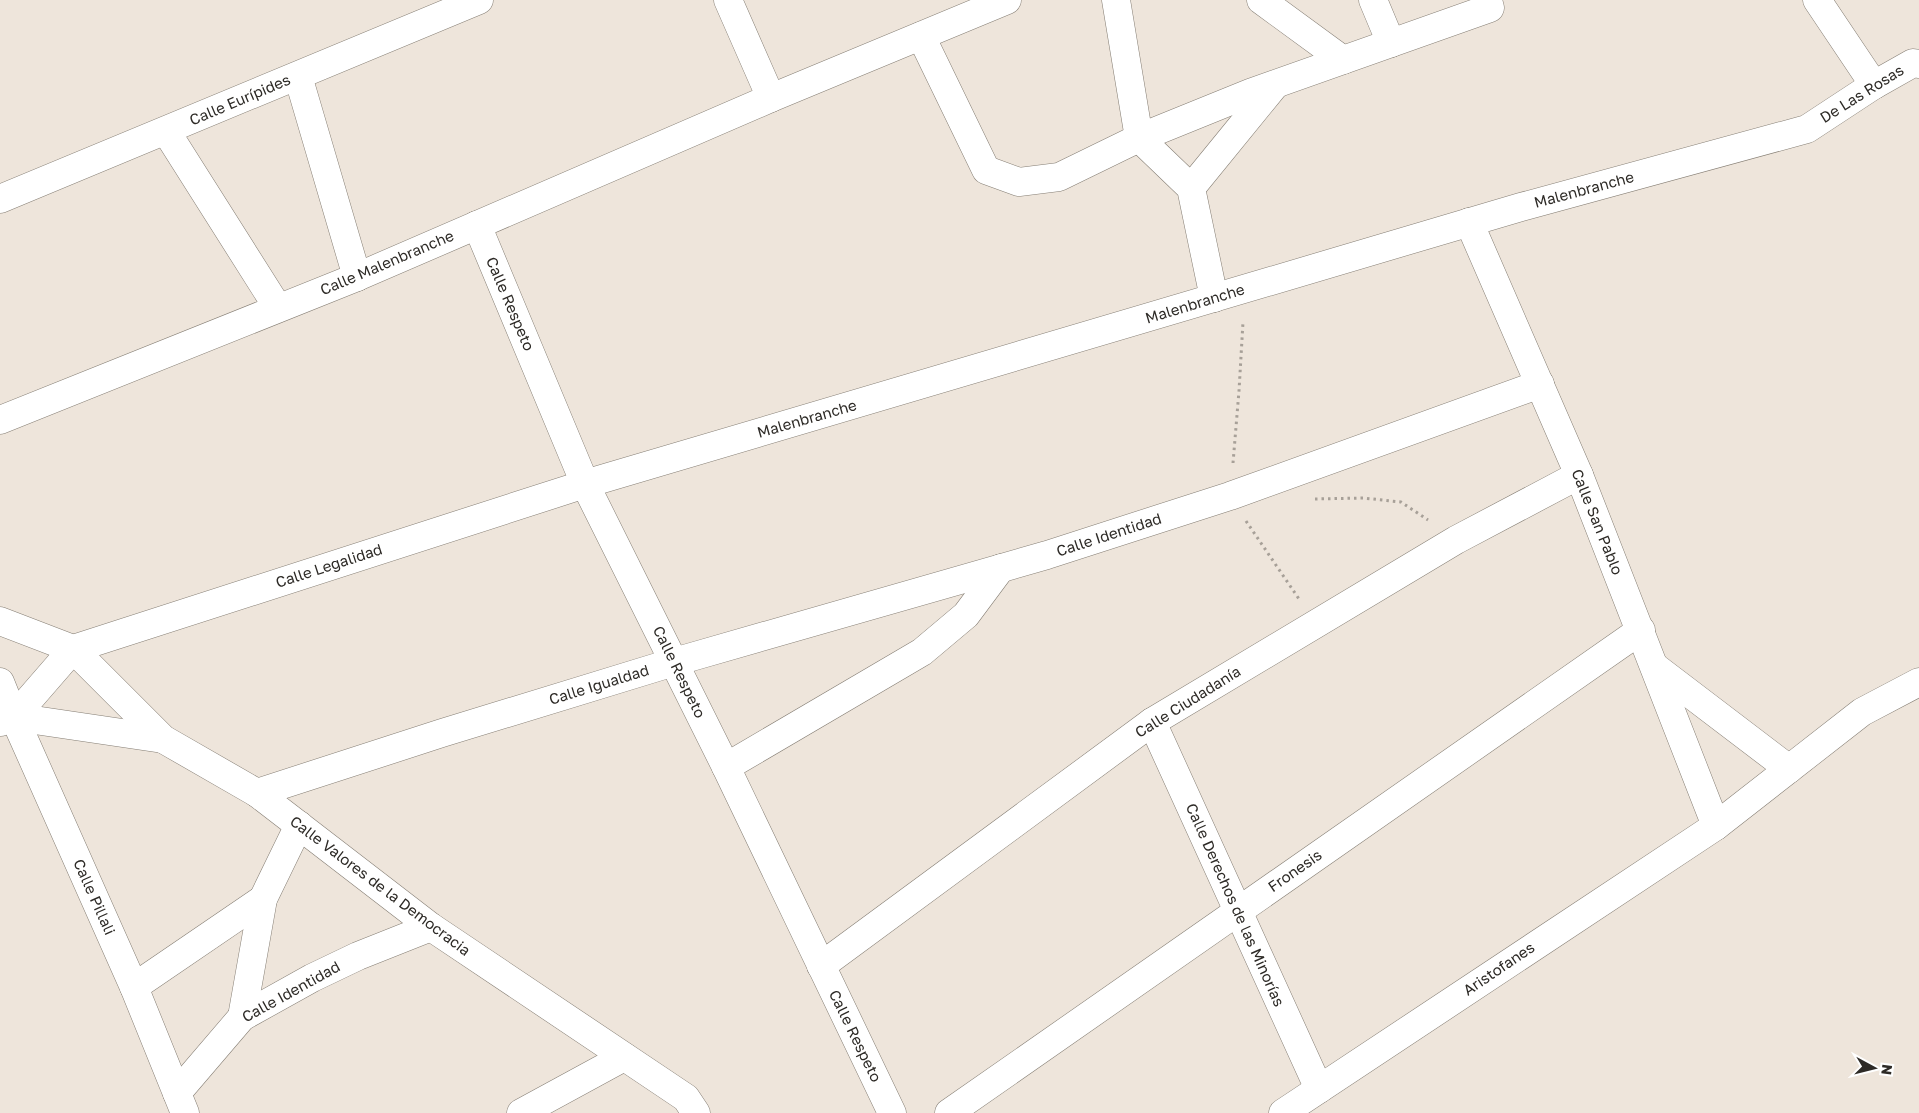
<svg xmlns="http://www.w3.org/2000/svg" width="1919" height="1113" viewBox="0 0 1919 1113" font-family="'Golos Text',sans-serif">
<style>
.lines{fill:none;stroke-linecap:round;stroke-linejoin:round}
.street-casing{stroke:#857e74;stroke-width:29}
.path{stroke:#a7a098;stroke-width:3;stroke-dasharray:2.5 4;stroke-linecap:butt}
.street{stroke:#fff;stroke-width:28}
.labels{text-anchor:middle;stroke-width:4.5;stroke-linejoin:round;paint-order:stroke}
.street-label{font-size:15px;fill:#2d2a26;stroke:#fff}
</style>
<rect width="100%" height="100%" fill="#eee5db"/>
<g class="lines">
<defs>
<g id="street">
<polyline points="728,0 771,98"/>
<polyline points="1116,0 1139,138 1191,188 1214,298"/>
<polyline points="1261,0 1343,60"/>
<polyline points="1373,0 1391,43"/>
<polyline points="1817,0 1874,85"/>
<polyline points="921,36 986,170 1019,182 1059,177 1139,138 1250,93 1490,8 1488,0"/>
<polyline points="298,76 357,277"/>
<polyline points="166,131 278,308"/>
<polyline points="1191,188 1275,85"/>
<polyline points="0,199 479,0"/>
<polyline points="1469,222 1579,475 1716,826"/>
<polyline points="477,225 585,484 726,767 892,1113"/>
<polyline points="0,420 357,277 771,98 1007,0"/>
<polyline points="0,621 73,649 163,739 257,793 431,927 686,1098 696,1113"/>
<polyline points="73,649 585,484 1521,207 1807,129 1874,85 1913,63 1919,64"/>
<polyline points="1655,667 1789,769"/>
<polyline points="0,682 14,717 134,987 185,1113"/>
<polyline points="14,717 163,739"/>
<polyline points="1,722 14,717 73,649"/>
<polyline points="1152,722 1319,1089"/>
<polyline points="726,767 922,652 966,615 1001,568"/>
<polyline points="257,793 442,733 674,662 1047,555 1230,496 1540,384"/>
<polyline points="821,966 1152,722 1456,540 1579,475"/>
<polyline points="134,987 263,899"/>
<polyline points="242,1017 263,899 299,825"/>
<polyline points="177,1093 242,1017 312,978 358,956 431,927"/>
<polyline points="521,1113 624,1057"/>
<polyline points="949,1113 1641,630"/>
<polyline points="1283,1113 1716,826 1862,712 1919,682"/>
</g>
</defs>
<use href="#street" class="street-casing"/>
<g class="path">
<polyline points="1233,463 1239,391 1243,322"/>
<polyline points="1315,499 1363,498 1401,502 1428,520"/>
<polyline points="1246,521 1299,599"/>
</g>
<use href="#street" class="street"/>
</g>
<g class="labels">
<g class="street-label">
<text transform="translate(1862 94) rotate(-32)" y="5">De Las Rosas</text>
<text transform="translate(240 100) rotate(-23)" y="5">Calle Eurípides</text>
<text transform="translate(1584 190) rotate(-15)" y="5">Malenbranche</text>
<text transform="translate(387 263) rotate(-23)" y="5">Calle Malenbranche</text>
<text transform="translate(510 304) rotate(67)" y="5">Calle Respeto</text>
<text transform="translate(1195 304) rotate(-17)" y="5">Malenbranche</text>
<text transform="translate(807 419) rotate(-16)" y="5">Malenbranche</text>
<text transform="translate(1597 522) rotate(68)" y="5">Calle San Pablo</text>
<text transform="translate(1109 535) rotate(-18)" y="5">Calle Identidad</text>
<text transform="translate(329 566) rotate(-18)" y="5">Calle Legalidad</text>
<text transform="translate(679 672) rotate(64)" y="5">Calle Respeto</text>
<text transform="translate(599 685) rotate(-17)" y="5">Calle Igualdad</text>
<text transform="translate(1188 702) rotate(-32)" y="5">Calle Ciudadanía</text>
<text transform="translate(1295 871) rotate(-35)" y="5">Fronesis</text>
<text transform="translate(380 886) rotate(37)" y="5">Calle Valores de la Democracia</text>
<text transform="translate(94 897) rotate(66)" y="5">Calle Pillali</text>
<text transform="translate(1235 905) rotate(66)" y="5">Calle Derechos de las Minorías</text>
<text transform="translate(1499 969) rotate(-34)" y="5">Aristofanes</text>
<text transform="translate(291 992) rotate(-29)" y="5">Calle Identidad</text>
<text transform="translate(855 1036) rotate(64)" y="5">Calle Respeto</text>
</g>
</g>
<g transform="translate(1874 1068) rotate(97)" stroke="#ffffff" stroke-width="4" paint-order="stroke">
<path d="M0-4L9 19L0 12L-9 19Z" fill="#2d2a26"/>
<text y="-8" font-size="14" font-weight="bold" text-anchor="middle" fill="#2d2a26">N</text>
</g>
</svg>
